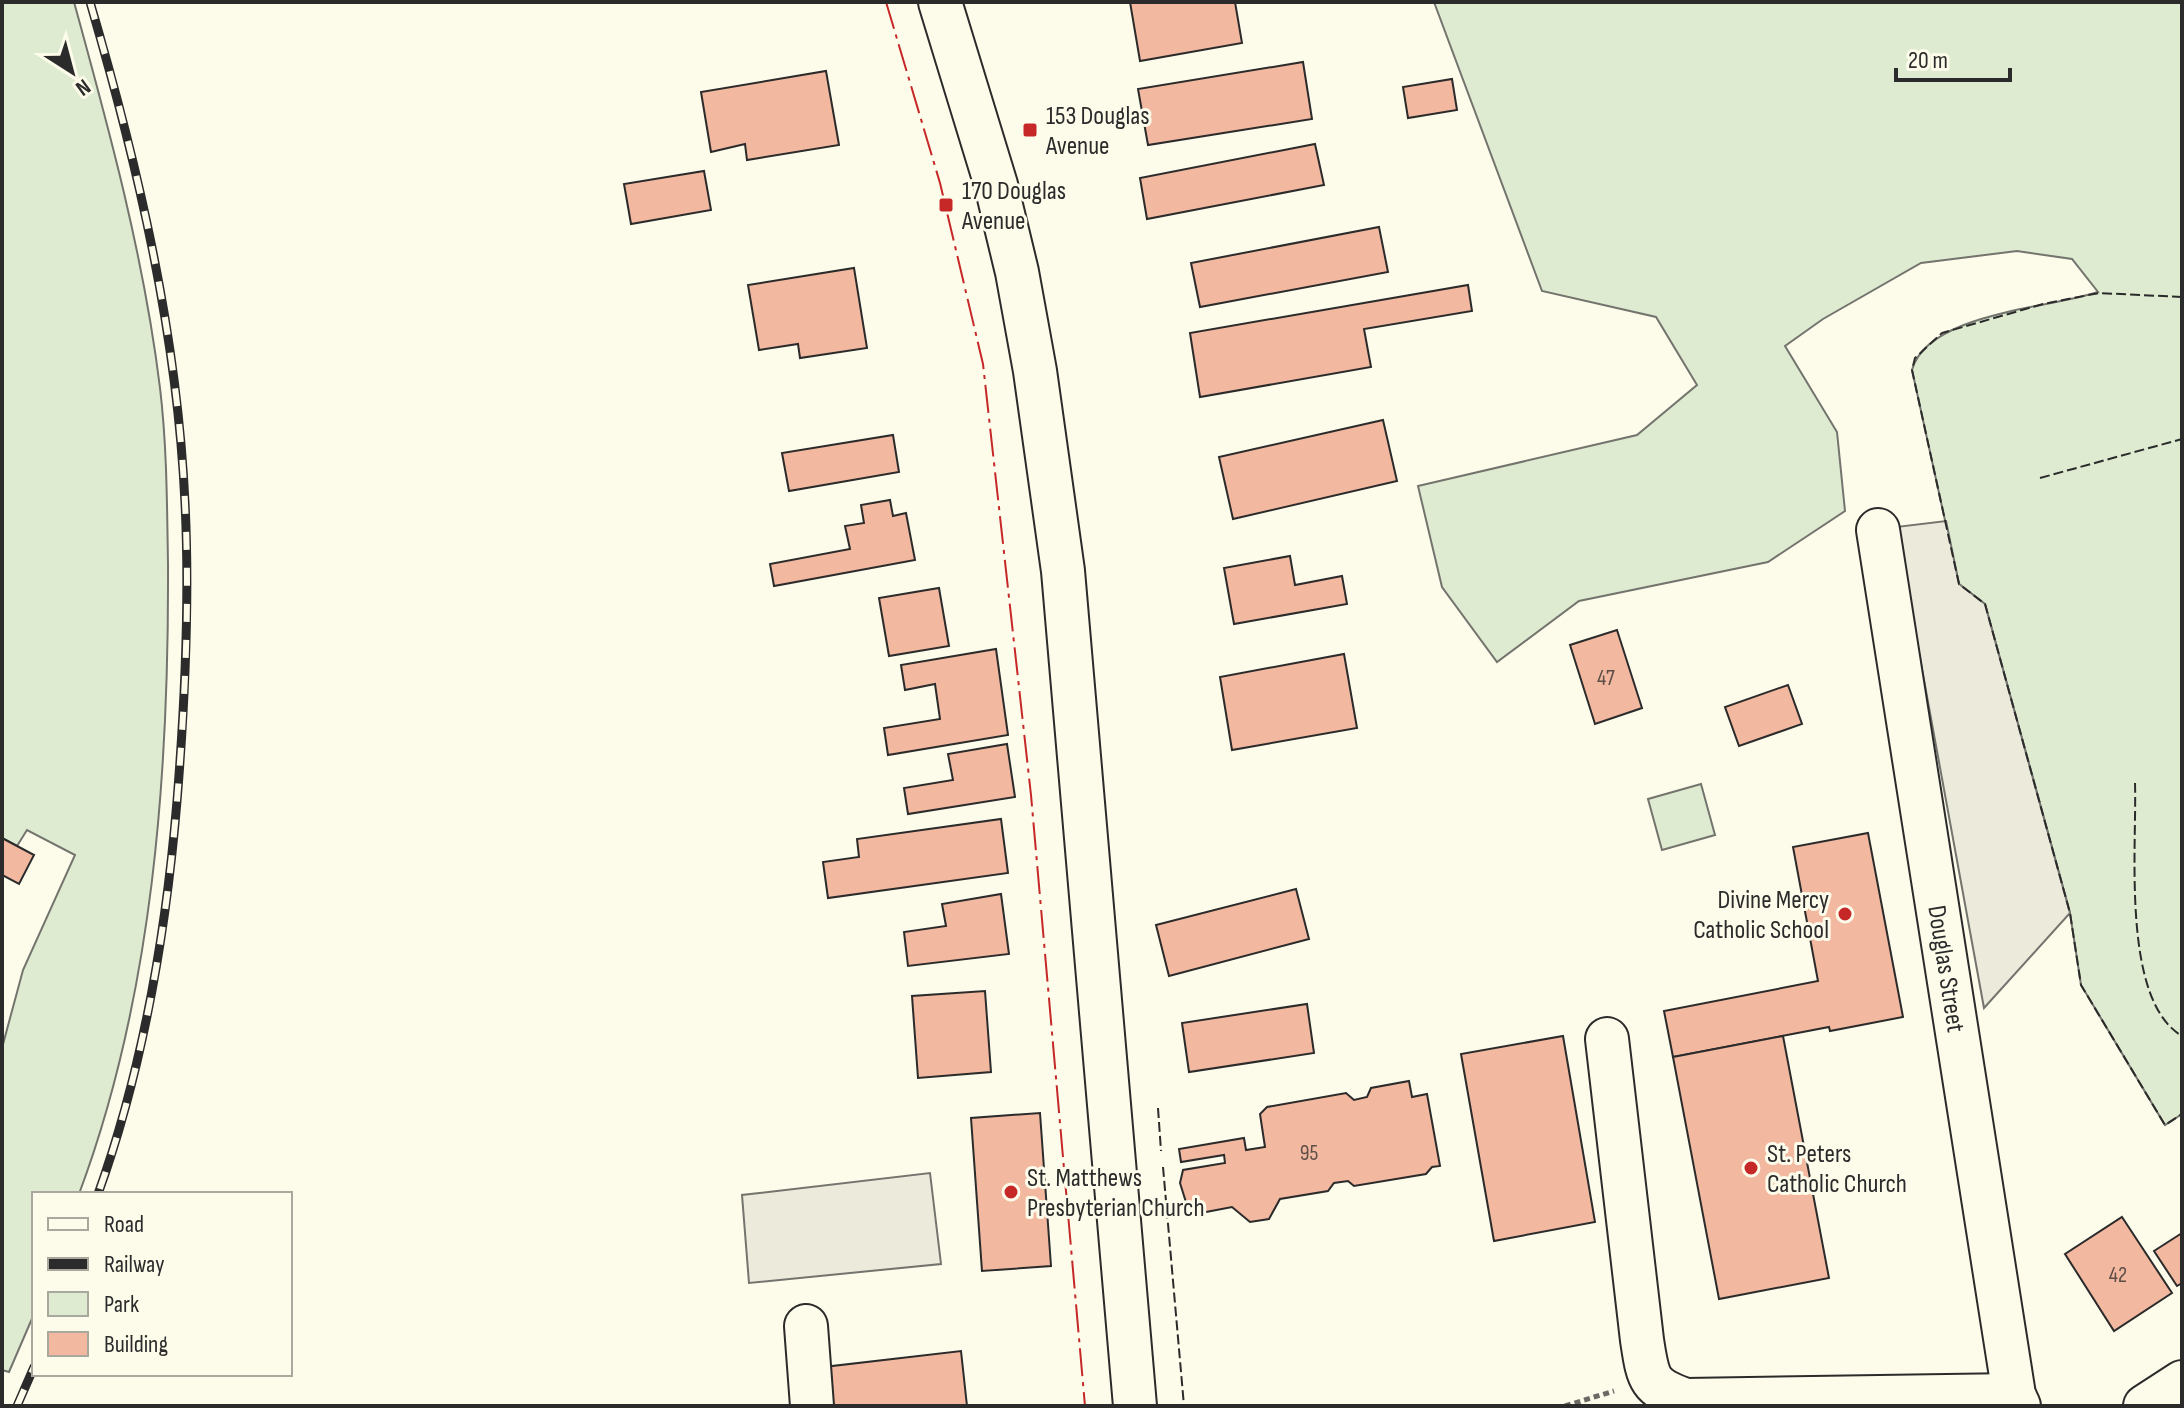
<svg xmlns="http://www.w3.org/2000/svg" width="2184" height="1408" viewBox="0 0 2184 1408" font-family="'Sofia Sans Condensed',sans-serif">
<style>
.green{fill:#deebd1;stroke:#74746e;stroke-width:2}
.parking{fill:#eceadb;stroke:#74746e;stroke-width:2}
.building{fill:#f2b8a0;stroke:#2b2b2b;stroke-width:2}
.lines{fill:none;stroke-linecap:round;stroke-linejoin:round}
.minor-casing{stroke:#2b2b2b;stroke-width:46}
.path{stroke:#6a6964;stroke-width:5;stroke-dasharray:6 4;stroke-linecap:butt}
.minor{stroke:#fdfbea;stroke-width:42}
.rail-casing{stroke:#2b2b2b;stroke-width:9}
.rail{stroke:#fdfbea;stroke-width:6;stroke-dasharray:18;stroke-linecap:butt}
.fence{stroke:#2b2b2b;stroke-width:2;stroke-dasharray:10 4;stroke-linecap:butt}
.power{stroke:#c62828;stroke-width:2;stroke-dasharray:28 6 4 6;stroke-linecap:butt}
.poi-dot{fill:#c62828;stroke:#fdfbea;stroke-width:3}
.labels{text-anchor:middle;stroke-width:6;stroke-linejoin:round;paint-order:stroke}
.number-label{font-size:22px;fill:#5d4e48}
.poi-label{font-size:26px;fill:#2b2b2b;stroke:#fdfbea;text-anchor:start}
.street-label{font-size:26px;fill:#2b2b2b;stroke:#fdfbea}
</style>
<rect width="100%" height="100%" fill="#fdfbea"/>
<g class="green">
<path d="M2 2H74C109 129 144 257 160 388 167 446 167 506 168 564 169 774 153 996 79 1194H34V1314L9 1372 2 1370V1048L23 970 75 855 27 830 17 846 2 838Z"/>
<path d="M1434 2H2182V1114L2165 1125 2081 985 2070 913 1985 604 1959 584 1912 370C1927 313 2051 308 2098 292L2072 259 2017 251 1921 263 1823 319 1785 346 1837 432 1845 511 1768 562 1579 601 1497 662 1442 587 1418 486 1637 435 1697 385 1656 317 1542 291Z"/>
<polygon points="1701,784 1715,835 1662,850 1648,799"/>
</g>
<g class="parking">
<polygon points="1946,521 1959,584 1985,604 2070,913 1984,1008 1896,527"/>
<polygon points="930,1173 941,1264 749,1283 742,1195"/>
</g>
<g class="building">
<polygon points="1130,2 1235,2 1242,43 1140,61"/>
<polygon points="1303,62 1312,119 1148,145 1138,89"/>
<polygon points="826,71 839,145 747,160 745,144 711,152 701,92"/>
<polygon points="1452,79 1457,110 1408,118 1403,87"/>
<polygon points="1315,144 1324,185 1147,219 1140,178"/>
<polygon points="704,171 711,210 631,224 624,184"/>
<polygon points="1379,227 1388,272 1200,307 1191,263"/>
<polygon points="854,268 867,348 800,358 798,344 759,350 748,285"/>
<polygon points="1468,285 1472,311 1364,329 1371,367 1200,397 1190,333"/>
<polygon points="1383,420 1397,481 1233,519 1219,457"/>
<polygon points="893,435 899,472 789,491 782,453"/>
<polygon points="890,500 893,516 906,513 915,560 774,586 770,564 850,549 845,526 864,523 861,505"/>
<polygon points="1290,556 1295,585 1342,576 1347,604 1234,624 1224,568"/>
<polygon points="939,588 949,646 889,656 879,598"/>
<polygon points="1617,630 1642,708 1595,724 1570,645"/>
<polygon points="996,649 1008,735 888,755 884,728 940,719 935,684 905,690 901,665"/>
<polygon points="1344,654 1357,728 1232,750 1220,677"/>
<polygon points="1788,685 1802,724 1739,746 1725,707"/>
<polygon points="1007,744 1015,797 908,814 904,788 953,780 948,754"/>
<polygon points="1001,819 1008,873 828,898 823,862 859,857 857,839"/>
<polygon points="1868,833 1903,1017 1830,1031 1829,1027 1673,1057 1664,1011 1818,981 1793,847"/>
<polygon points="2,838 34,855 19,884 2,875"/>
<polygon points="1296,889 1309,939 1169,976 1156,925"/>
<polygon points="1001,894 1009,954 908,966 904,932 946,926 942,904"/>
<polygon points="985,991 991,1072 918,1078 912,996"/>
<polygon points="1307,1004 1314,1053 1189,1072 1182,1023"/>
<polygon points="1563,1036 1595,1222 1494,1241 1461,1054"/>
<polygon points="1783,1036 1829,1278 1719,1299 1673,1057"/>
<polygon points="1409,1081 1412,1097 1427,1094 1440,1166 1432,1167 1426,1174 1354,1186 1348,1181 1334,1183 1328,1191 1280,1199 1269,1219 1250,1222 1232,1207 1190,1215 1180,1183 1183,1170 1225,1163 1224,1155 1181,1162 1179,1149 1244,1138 1246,1150 1265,1147 1260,1114 1267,1107 1346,1093 1354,1100 1367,1097 1371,1088"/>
<polygon points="1040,1113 1051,1266 982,1271 971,1118"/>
<polygon points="2122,1217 2172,1293 2114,1331 2065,1254"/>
<polygon points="2182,1233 2182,1283 2177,1286 2154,1251"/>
<polygon points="961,1351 967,1406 829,1406 824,1367"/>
</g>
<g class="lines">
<defs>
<g id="minor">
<polyline points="940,2 996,185 1017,272 1035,371 1063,571 1135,1406"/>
<path id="s1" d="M1878 530 2014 1395 2019 1406"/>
<path d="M1607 1039 1642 1340C1648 1379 1648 1387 1686 1400L2014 1395"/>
<polyline points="806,1326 812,1406"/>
<polyline points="2145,1406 2182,1382"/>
</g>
</defs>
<use href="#minor" class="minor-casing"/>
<polyline class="path" points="1565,1406 1614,1391"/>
<use href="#minor" class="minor"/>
<defs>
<g id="rail">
<path d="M90 2C138 166 177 332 185 503 190 603 185 702 177 801 166 933 143 1069 98 1194"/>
<polyline points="17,1406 34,1367"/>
</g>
</defs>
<use href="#rail" class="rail-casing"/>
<use href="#rail" class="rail"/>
<g class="fence">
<polyline points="2182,297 2099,293 2043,304 1942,333 1915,358 1912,370 1959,584 1985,604 2070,913 2081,985 2165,1125 2182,1114"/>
<polyline points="2040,478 2182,439"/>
<path d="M2135 783C2137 848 2121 1000 2182 1036"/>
<polyline points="1158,1108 1161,1151"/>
<polyline points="1163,1167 1184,1406"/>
</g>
<polyline class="power" points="886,2 940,183 983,364 1031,795 1085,1406"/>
</g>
<g class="poi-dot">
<rect x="1022" y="122" width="16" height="16" rx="4"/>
<rect x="938" y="197" width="16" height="16" rx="4"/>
<circle cx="1845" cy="914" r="8"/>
<circle cx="1751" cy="1168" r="8"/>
<circle cx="1011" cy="1192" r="8"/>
</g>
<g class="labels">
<g class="number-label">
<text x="1606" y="685">47</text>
<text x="1309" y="1160">95</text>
<text x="2118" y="1282">42</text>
</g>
<g class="poi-label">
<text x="1046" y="124">153 Douglas<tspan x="1046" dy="30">Avenue</tspan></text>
<text x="962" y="199">170 Douglas<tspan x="962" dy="30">Avenue</tspan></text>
<text x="1829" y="908" text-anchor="end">Divine Mercy<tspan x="1829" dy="30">Catholic School</tspan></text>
<text x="1767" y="1162">St. Peters<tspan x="1767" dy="30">Catholic Church</tspan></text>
<text x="1027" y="1186">St. Matthews<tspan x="1027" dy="30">Presbyterian Church</tspan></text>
</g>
<g class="street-label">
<text dy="9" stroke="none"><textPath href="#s1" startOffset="444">Douglas Street</textPath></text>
</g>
</g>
<rect width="2184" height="1408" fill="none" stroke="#2b2b2b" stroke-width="8"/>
<rect x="32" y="1192" width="260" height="184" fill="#fdfbea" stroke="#a9a89e" stroke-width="2"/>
<rect x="48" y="1218" width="40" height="12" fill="#fdfbea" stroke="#a9a89e" stroke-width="2"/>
<text x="104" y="1232" font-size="24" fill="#2b2b2b">Road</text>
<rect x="48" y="1258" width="40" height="12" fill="#2b2b2b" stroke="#a9a89e" stroke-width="2"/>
<text x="104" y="1272" font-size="24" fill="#2b2b2b">Railway</text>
<rect x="48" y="1292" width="40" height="24" fill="#deebd1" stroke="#a9a89e" stroke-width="2"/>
<text x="104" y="1312" font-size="24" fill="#2b2b2b">Park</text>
<rect x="48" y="1332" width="40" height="24" fill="#f2b8a0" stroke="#a9a89e" stroke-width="2"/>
<text x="104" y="1352" font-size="24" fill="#2b2b2b">Building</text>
<g transform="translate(72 72) rotate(144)" stroke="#fdfbea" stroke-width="6" paint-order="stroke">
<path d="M0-6L14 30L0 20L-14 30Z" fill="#2b2b2b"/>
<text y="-12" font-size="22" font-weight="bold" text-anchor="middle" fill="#2b2b2b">N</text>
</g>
<path d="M1896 68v12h114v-12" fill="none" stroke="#2b2b2b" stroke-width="4"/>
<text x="1908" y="68" font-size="24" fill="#2b2b2b" stroke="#fdfbea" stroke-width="6" paint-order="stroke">20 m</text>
</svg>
